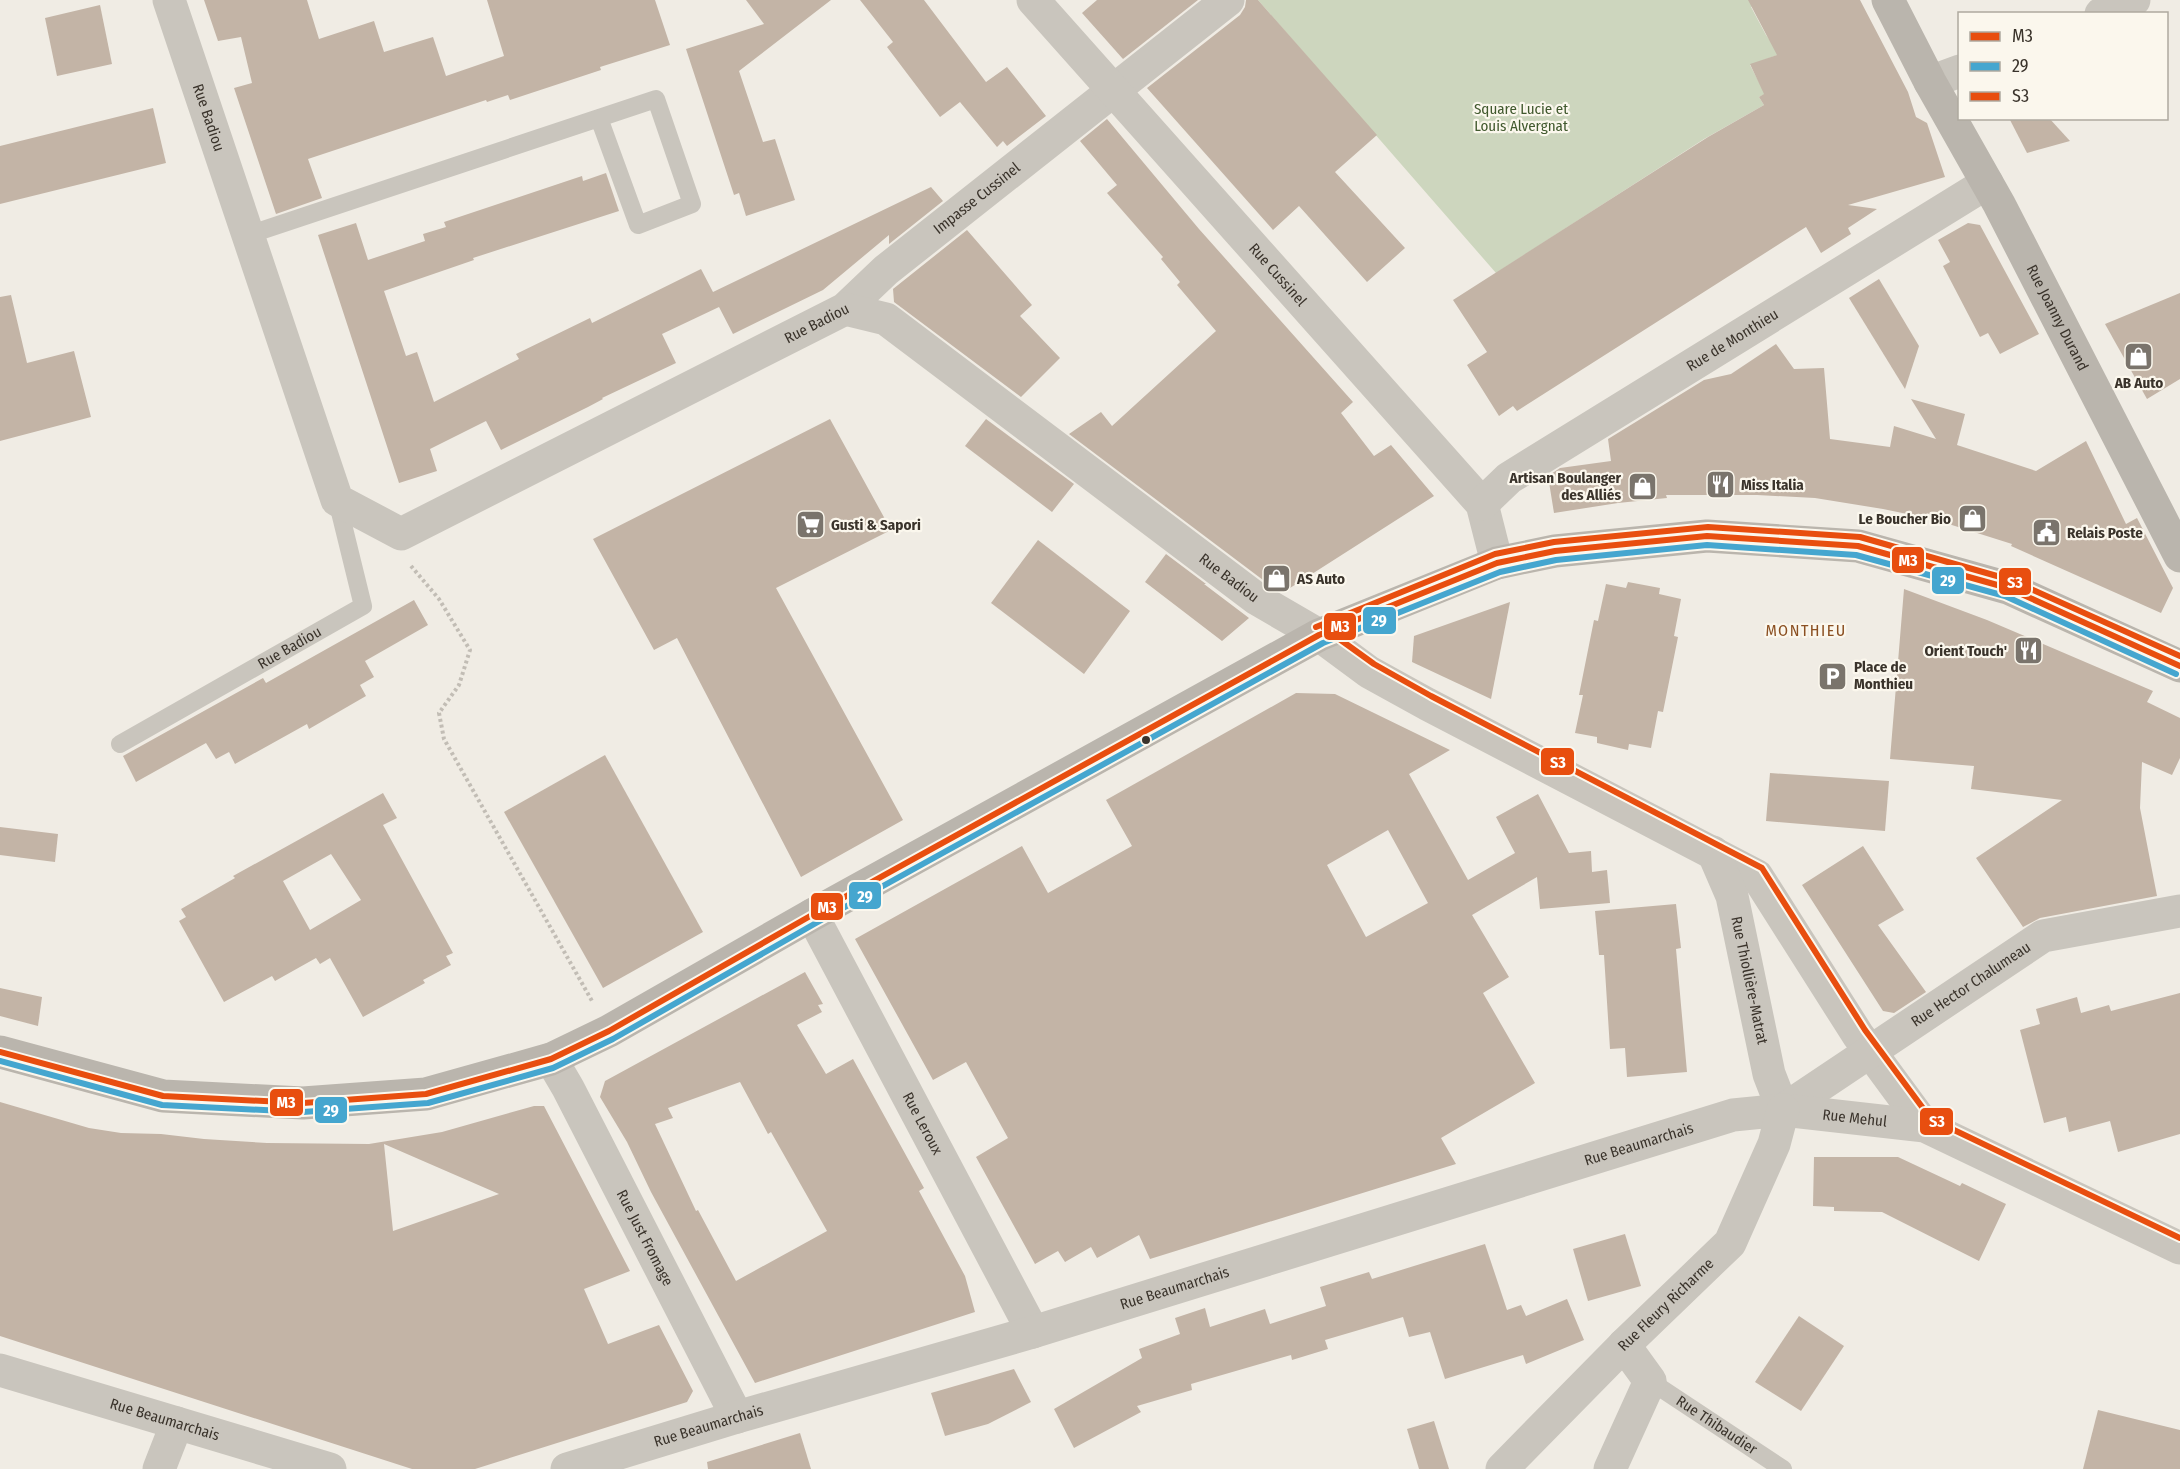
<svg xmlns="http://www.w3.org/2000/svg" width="2180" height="1469" viewBox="0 0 2180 1469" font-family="'Fira Sans Condensed',sans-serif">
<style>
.green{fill:#cdd6be}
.building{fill:#c3b4a6;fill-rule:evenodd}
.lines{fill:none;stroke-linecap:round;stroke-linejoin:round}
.path{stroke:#c2bdb5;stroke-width:4;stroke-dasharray:3 3;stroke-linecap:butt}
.lane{stroke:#c9c5bd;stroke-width:18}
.street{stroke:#c9c5bd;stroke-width:33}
.secondary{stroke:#bab5ad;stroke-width:33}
.bus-1-casing{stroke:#fbf7ed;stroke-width:10}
.bus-2-casing{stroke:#fbf7ed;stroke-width:10}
.bus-3-casing{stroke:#fbf7ed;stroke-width:10}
.bus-1{stroke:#e84e0f;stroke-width:6}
.bus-2{stroke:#45a6cf;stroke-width:6}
.bus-3{stroke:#e84e0f;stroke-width:6}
.bus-dot{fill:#3a332b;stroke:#fbf7ed;stroke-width:2}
.labels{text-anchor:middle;stroke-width:4.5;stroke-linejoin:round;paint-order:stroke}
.park-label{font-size:15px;fill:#41592e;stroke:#fbf7ed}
.street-label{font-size:15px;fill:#3a332b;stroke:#fbf7ed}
.poi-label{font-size:15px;font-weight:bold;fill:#3a332b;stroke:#fbf7ed;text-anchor:start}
.neighbourhood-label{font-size:16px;letter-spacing:1.5px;fill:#8b5022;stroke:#fbf7ed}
.line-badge{stroke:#fbf7ed;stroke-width:2}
.badge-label{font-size:16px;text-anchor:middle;font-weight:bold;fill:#fff}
</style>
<rect width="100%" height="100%" fill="#f0ece4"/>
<polygon class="green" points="1258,0 1764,0 1751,7 1766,35 1780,54 1750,65 1765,94 1759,97 1764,105 1704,139 1496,273"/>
<g class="building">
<polygon points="204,0 307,0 319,39 374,21 384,52 433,37 446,76 504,56 487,0 655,0 670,45 600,67 601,70 510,100 508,95 487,102 486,100 308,159 322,198 276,214 234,88 252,83 241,37 218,41"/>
<polygon points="746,0 831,0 739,71 763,142 775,139 795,200 746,216 739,193 734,195 686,49 764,24"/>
<polygon points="860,0 924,0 986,82 1007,67 1046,116 1007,146 1003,141 997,147 960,102 940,117 887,47 893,42"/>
<polygon points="1097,0 1198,0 1123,59 1082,13"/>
<polygon points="1246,0 1258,0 1377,135 1335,172 1405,248 1367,282 1299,206 1273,230 1147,88 1240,15 1245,7"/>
<polygon points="1748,0 1860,0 1908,92 1916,117 1927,123 1945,177 1848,205 1877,209 1848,228 1851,234 1821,253 1806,227 1517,411 1513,406 1499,416 1467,365 1487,352 1453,300 1708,137 1764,105 1759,97 1764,94 1750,64 1777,55"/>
<polygon points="100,5 112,64 57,76 45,18"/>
<polygon points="153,108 166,163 0,204 0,146"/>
<polygon points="2009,118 2049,118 2070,141 2027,153"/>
<polygon points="1107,119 1199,229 1353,402 1341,413 1374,456 1391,445 1434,496 1290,588 1274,587 1267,583 1069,434 1101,412 1112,426 1216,331 1177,285 1180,282 1161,259 1163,257 1107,193 1117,185 1080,141"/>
<polygon points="606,173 619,211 473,258 474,260 384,291 406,356 417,352 434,402 519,359 516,354 590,318 592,323 701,269 713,292 931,187 943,201 889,244 889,235 823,290 733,334 719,307 662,334 676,363 602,398 603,399 588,407 501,450 486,421 430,449 437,471 399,483 318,235 356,223 368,260 425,241 423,234 446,227 444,222 582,176 583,181"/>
<polygon points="1968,223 1980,225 2039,334 2000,354 1988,333 1980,337 1943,266 1950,262 1938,240"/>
<polygon points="967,230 1032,305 1020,316 1060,358 1021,397 894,302 893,289"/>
<polygon points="1879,279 1919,346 1905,389 1849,298"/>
<polygon points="2180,293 2180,379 2147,399 2105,324"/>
<polygon points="11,295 27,363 74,351 91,417 0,441 0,297"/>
<polygon points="1776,344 1794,369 1824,368 1830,439 1890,447 1894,426 1936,439 1911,399 1965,414 1957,445 2036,471 2086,441 2126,524 2137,518 2173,588 2161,613 2011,546 2012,544 1936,520 1883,509 1815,498 1757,495 1666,495 1667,498 1618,503 1554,513 1548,476 1560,468 1611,461 1608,439 1704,380 1731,374"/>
<polygon points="830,419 891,530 776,588 903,820 801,877 677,638 654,650 593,539"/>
<polygon points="986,419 1074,484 1052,512 965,446"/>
<polygon points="1038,540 1130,611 1084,674 991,603"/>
<polygon points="1166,554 1206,584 1204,584 1249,618 1222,641 1145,582"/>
<polygon points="1628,582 1660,588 1659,594 1681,599 1674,636 1678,637 1663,712 1658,711 1651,748 1629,744 1628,750 1597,743 1597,737 1575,733 1583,695 1579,695 1594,620 1598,621 1606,584 1626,588"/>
<polygon points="1904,589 1987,620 2153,691 2147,702 2180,718 2180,758 2172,775 2142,762 2140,808 2157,896 2040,918 2023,927 1976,858 2062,800 1971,789 1974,766 1890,759"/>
<polygon points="414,600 428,625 365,661 374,677 360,685 366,696 309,729 307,724 235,764 229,752 216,759 206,743 136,782 123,756 263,678 266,683"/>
<polygon points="1510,602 1491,699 1412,662 1414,636"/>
<path d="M1296 693 1335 694 1450 750 1409 774 1468 880 1515 853 1496 817 1538 794 1569 853 1591 851 1592 872 1607 870 1610 903 1540 909 1537 877 1472 915 1509 977 1483 993 1535 1083 1441 1138 1456 1164 1150 1259 1139 1235 1097 1258 1091 1247 1065 1262 1058 1251 1035 1264 976 1157 1008 1138 966 1062 933 1080 855 939 1022 846 1048 893 1132 846 1106 800ZM1388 830 1428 903 1366 937 1327 865Z"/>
<polygon points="605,755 703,932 603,988 504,812"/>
<polygon points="1770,773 1889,781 1885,831 1766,821"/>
<path d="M383 793 397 818 383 825 453 953 446 956 451 965 423 980 425 983 363 1017 330 958 320 964 316 958 275 981 272 976 224 1002 179 921 186 917 181 909 235 878 233 876ZM331 854 361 900 310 930 283 881Z"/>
<polygon points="0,827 58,834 55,862 0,855"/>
<polygon points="1863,846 1904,910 1878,925 1926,992 1894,1013 1883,1011 1802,885"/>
<polygon points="1676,904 1681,948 1676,949 1687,1072 1627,1077 1625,1048 1610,1049 1604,955 1599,955 1595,911"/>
<path d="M805 972 823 1004 818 1005 822 1012 797 1025 826 1074 853 1059 924 1188 919 1191 965 1276 975 1312 755 1383 651 1192 627 1142 600 1097 605 1081ZM740 1082 768 1134 771 1132 827 1231 736 1281 698 1210 696 1211 655 1124 673 1118 668 1108Z"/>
<polygon points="0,988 42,997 38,1026 0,1016"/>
<polygon points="2180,993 2180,1134 2118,1152 2110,1121 2069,1132 2066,1117 2044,1123 2020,1030 2040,1024 2036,1009 2077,997 2081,1013 2109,1005 2111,1011"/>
<path d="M0 1102 89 1128 121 1133 161 1134 204 1139 267 1143 369 1144 442 1132 534 1106H544L630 1271 584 1289 608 1344 659 1325 693 1391 687 1402 475 1469H412L0 1336ZM384 1144 499 1194 393 1231Z"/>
<polygon points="1814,1157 1898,1157 1960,1186 1962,1183 2006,1204 1979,1261 1882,1212 1834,1211 1834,1207 1813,1206"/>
<polygon points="1625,1234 1641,1286 1588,1301 1573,1249"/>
<polygon points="1485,1244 1507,1310 1521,1305 1526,1316 1567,1299 1584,1340 1526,1364 1523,1355 1445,1379 1430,1332 1409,1337 1403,1317 1325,1340 1328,1349 1292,1360 1291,1355 1191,1384 1192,1390 1137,1406 1141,1412 1074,1448 1054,1409 1142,1358 1139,1349 1180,1334 1175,1318 1205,1308 1210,1327 1265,1309 1270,1324 1326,1306 1320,1287 1369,1272 1372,1279"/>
<polygon points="1799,1316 1844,1346 1801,1411 1755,1382"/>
<polygon points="1014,1369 1031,1402 988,1424 945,1436 931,1393"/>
<polygon points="2098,1410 2180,1430 2180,1469 2083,1469"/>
<polygon points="1434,1421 1449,1469 1419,1469 1407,1429"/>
<polygon points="800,1433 811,1469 708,1469 707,1462"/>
</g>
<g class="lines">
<polyline class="path" points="411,566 439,599 470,650 459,685 439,713 444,739 592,1001"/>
<g class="lane">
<polyline points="248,235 656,99 692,204 638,225 599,118"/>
<path id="s1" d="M120 744 363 606 337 500"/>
<path id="s2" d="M1650 1381 1783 1469"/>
</g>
<g class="street">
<path id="s3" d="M169 0 337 500 401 534 845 309 886 270 1228 0"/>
<path id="s4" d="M1033 0 1482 504 1497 563"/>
<polyline points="2101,14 2134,0"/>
<polyline points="1930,82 1960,71"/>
<path id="s5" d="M845 309 886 319 1257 599 1319 635 1369 672 1427 704 1757 876 1858 1035 1925 1126"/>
<path id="s6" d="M1482 504 1509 478 1987 183"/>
<path id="s7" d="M1713 852 1732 896 1769 1074 1783 1110"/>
<path id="s8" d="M812 915 1033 1332"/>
<path id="s9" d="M551 1059 568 1088 737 1417"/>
<path id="s10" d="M1783 1110 2043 936 2180 911"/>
<path id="s11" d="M0 1370 330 1469"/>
<polyline points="159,1469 177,1423"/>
<path id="s12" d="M567 1469 737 1417 1033 1332 1733 1115 1783 1110 1925 1126 2180 1248"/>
<path id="s13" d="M1502 1469 1624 1345 1730 1243 1774 1144 1783 1110"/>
<polyline points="1610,1469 1650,1381 1624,1345"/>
</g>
<g class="secondary">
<path id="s14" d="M1888 0 1930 82 1999 204 2180 556"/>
<polyline points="0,1052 163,1096 303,1103 426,1094 551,1059 609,1031 812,915 1319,635 1497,563 1555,551 1707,536 1858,546 2008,588 2180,666"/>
</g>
<defs>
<polyline id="bus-1" points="0,1052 163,1096 303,1103 426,1094 551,1059 609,1031 812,915 1319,635 1497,563 1555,551 1707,536 1858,546 2008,588 2180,666"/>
<polyline id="bus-2" points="0,1061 162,1105 303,1112 428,1103 553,1068 613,1039 816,923 1323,643 1500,572 1556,560 1707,545 1856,555 2005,596 2176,674"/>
<g id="bus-3">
<polyline points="1316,627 1495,554 1554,542 1708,527 1860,537 2011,580 2180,656"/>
<polyline points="1324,628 1374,664 1431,696 1762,868 1865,1030 1931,1119 2180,1238"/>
</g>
</defs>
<use href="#bus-1" class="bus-1-casing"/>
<use href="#bus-2" class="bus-2-casing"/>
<use href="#bus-3" class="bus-3-casing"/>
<use href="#bus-1" class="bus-1"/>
<use href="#bus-2" class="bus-2"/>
<use href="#bus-3" class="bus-3"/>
</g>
<defs>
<symbol id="shop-square" viewBox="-11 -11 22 22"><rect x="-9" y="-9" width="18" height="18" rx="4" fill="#7a746c" stroke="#fbf7ed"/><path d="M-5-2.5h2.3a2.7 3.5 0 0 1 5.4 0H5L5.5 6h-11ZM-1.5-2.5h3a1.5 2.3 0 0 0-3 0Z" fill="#fff"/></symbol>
<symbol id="restaurant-square" viewBox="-11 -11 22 22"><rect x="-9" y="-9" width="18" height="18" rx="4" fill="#7a746c" stroke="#fbf7ed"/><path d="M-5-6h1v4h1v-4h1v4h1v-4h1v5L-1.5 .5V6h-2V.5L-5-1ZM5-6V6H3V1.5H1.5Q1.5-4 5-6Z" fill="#fff"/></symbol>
<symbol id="supermarket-square" viewBox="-11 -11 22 22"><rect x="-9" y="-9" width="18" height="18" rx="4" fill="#7a746c" stroke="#fbf7ed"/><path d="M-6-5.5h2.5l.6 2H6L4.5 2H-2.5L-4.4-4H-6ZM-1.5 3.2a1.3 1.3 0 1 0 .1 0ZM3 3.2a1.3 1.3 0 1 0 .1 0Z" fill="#fff"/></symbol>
<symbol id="civic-square" viewBox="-11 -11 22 22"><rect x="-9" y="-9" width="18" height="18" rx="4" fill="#7a746c" stroke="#fbf7ed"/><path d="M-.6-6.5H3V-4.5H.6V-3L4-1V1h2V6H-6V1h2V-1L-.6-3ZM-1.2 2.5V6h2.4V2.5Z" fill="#fff"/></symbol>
<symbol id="parking-square" viewBox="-11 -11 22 22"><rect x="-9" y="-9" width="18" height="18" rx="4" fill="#7a746c" stroke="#fbf7ed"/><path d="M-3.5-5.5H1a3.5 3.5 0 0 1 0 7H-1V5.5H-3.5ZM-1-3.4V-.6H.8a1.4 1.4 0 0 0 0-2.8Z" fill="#fff"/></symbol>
</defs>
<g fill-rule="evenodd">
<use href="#shop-square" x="2122" y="340" width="33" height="33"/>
<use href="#restaurant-square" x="1704" y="468" width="33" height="33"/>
<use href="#shop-square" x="1626" y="470" width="33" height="33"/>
<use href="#shop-square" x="1956" y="502" width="33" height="33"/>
<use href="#supermarket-square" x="794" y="508" width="33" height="33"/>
<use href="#civic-square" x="2030" y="516" width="33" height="33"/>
<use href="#shop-square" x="1260" y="562" width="33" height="33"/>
<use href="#restaurant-square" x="2012" y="634" width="33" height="33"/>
<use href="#parking-square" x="1816" y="660" width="33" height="33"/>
</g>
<circle class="bus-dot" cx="1146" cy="740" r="5"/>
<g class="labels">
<g class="park-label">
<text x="1521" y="114">Square Lucie et<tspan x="1521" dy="17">Louis Alvergnat</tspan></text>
</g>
<g class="street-label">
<text dy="5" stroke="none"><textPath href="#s3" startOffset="124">Rue Badiou</textPath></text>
<text dy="5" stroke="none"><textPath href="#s3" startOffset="1270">Impasse Cussinel</textPath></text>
<text dy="5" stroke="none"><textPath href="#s4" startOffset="368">Rue Cussinel</textPath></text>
<text dy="5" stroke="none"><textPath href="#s14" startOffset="360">Rue Joanny Durand</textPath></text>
<text dy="5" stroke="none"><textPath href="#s3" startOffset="1066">Rue Badiou</textPath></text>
<text dy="5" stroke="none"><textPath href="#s6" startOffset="300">Rue de Monthieu</textPath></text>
<text dy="5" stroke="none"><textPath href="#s5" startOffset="472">Rue Badiou</textPath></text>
<text dy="5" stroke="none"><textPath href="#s1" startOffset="195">Rue Badiou</textPath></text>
<text dy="5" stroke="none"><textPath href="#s7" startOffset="134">Rue Thiollière-Matrat</textPath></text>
<text dy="5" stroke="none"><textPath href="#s10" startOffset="226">Rue Hector Chalumeau</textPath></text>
<text dy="5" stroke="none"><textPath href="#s12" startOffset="1341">Rue Mehul</textPath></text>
<text dy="5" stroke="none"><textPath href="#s8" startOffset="236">Rue Leroux</textPath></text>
<text dy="5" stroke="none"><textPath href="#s12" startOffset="1120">Rue Beaumarchais</textPath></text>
<text dy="5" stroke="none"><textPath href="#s9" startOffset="202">Rue Just Fromage</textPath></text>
<text dy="5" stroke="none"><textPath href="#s12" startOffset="634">Rue Beaumarchais</textPath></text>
<text dy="5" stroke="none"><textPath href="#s13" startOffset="232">Rue Fleury Richarme</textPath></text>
<text dy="5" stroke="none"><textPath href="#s11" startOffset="172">Rue Beaumarchais</textPath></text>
<text dy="5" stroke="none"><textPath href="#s2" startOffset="80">Rue Thibaudier</textPath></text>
<text dy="5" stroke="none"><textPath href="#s12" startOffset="148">Rue Beaumarchais</textPath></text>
</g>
<g class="poi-label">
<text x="2139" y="388" text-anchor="middle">AB Auto</text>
<text x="1621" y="483" text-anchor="end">Artisan Boulanger<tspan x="1621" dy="17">des Alliés</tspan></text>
<text x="1741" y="490">Miss Italia</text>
<text x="1951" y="524" text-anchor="end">Le Boucher Bio</text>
<text x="831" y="530">Gusti &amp; Sapori</text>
<text x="2067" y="538">Relais Poste</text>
<text x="1297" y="584">AS Auto</text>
<text x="2007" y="656" text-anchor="end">Orient Touch'</text>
<text x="1854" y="672">Place de<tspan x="1854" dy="17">Monthieu</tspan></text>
</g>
<g class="neighbourhood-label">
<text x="1806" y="636">MONTHIEU</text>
</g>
</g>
<g class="line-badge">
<rect x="1891" y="546" width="34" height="28" rx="6" fill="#e84e0f"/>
<rect x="1931" y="566" width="34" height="29" rx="6" fill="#45a6cf"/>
<rect x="1998" y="567" width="34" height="29" rx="6" fill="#e84e0f"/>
<rect x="1362" y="606" width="35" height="29" rx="6" fill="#45a6cf"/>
<rect x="1323" y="612" width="34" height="29" rx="6" fill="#e84e0f"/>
<rect x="1540" y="747" width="35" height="29" rx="6" fill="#e84e0f"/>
<rect x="848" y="881" width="34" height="29" rx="6" fill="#45a6cf"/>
<rect x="810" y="892" width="34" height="29" rx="6" fill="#e84e0f"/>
<rect x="269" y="1088" width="35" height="29" rx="6" fill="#e84e0f"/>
<rect x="314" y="1096" width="34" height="28" rx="6" fill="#45a6cf"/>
<rect x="1919" y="1107" width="35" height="29" rx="6" fill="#e84e0f"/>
</g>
<g class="badge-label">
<text x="1908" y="566">M3</text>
<text x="1948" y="586">29</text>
<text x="2015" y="588">S3</text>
<text x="1379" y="626">29</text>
<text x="1340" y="632">M3</text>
<text x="1558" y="768">S3</text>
<text x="865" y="902">29</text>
<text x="827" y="913">M3</text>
<text x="286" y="1108">M3</text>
<text x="331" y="1116">29</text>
<text x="1937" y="1127">S3</text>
</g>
<rect x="1958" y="12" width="210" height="108" fill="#fbf7ed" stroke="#aea99f" stroke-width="1.5"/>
<rect x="1970" y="32" width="30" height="9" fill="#e84e0f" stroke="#aea99f" stroke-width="1.5"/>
<text x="2012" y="42" font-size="18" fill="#3a332b">M3</text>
<rect x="1970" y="62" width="30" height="9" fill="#45a6cf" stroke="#aea99f" stroke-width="1.5"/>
<text x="2012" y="72" font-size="18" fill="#3a332b">29</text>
<rect x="1970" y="92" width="30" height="9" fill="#e84e0f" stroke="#aea99f" stroke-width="1.5"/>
<text x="2012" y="102" font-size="18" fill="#3a332b">S3</text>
</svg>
